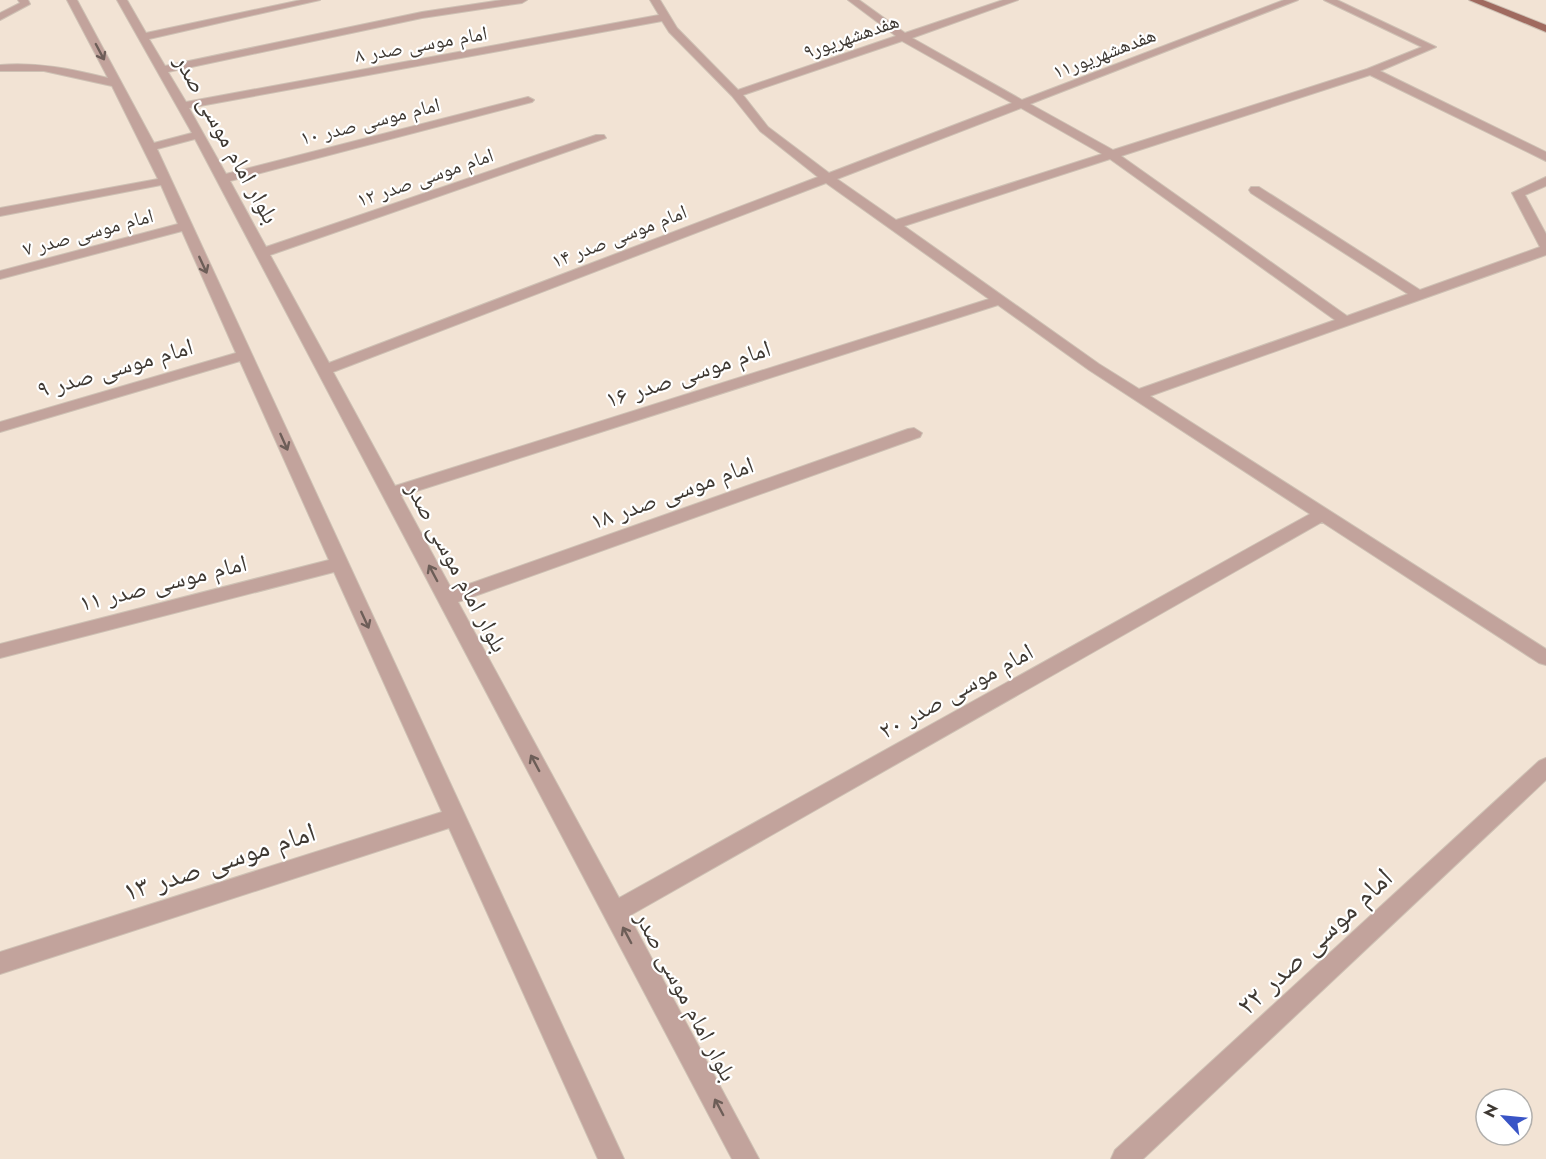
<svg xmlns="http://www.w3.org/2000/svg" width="1546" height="1159" viewBox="0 0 1546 1159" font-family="Jost,'Noto Naskh Arabic',sans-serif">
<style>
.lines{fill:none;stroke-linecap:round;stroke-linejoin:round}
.minor-casing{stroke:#cec1b4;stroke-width:2}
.major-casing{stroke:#cec1b4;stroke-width:2}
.minor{fill:#c2a39c;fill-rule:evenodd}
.major{fill:#a06a5f;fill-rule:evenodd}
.oneway{stroke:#6d5e58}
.labels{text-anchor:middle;stroke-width:4.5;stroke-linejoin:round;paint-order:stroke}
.far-street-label{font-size:20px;fill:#3f3933;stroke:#fff}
.street-label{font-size:24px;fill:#3f3933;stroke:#fff}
.near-street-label{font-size:28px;fill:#3f3933;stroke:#fff}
</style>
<rect width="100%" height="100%" fill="#f2e3d4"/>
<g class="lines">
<defs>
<g id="minor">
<polygon points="18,0 28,0 30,4 0,20 0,13 20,3"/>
<path d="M67 0H77L154 143 192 133 117 0H127L146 33 301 0H320L149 39 165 66 422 12 502 0H527L522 3 422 18 168 72 186 102 659 15 650 0H660L677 28 738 90 896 36 848 0H859L905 33 1003 0H1018L912 38 1022 100 1284 0H1298L1030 104 1113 150 1367 69 1422 47 1324 0H1337L1436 47 1380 71 1546 152V161L1370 75 1121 156 1347 316 1408 294 1251 193 1249 190 1251 187H1259L1420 290 1540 247 1512 193 1546 177V186L1525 195 1546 234V255L1150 396 1546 649V665L1539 663 1322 522 629 916 759 1159H732L195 139 157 149 624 1159H598L449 828 0 974V952L442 812 334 572 0 658V644L329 560 240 361 0 432V422L236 353 182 231 0 279V271L178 224 161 185 0 216V208L158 179 112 86 44 71H0V65C37 62 72 69 108 78ZM662 21 669 32 732 96 760 131 818 177 329 363 270 255 606 138 604 135H596L266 247 230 181 532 102 534 100 528 97 226 174 189 108ZM902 41 1012 103 829 173 768 127 743 95ZM1021 108 1102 154 896 220 837 179ZM1110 159 1335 320 1139 389 1099 364 904 226ZM826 183 989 299 395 486 333 372ZM998 305 1089 370 1310 514 619 898 458 602 920 437 922 433 914 428 908 429 452 590 401 496Z"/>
<polygon points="1546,758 1546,780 1143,1159 1111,1159 1115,1150 1539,761"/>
</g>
<polygon id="major" points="1469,0 1483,0 1546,25 1546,32"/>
</defs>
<use href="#minor" class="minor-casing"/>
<use href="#major" class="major-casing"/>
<use href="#minor" class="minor"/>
<use href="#major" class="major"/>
</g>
<defs><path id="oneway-shaft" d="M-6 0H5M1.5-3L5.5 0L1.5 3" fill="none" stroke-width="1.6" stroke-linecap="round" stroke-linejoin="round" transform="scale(1.5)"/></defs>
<g class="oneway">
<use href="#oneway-shaft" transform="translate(100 52) rotate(62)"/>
<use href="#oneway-shaft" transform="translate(203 265) rotate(65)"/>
<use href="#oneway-shaft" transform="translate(284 442) rotate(66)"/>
<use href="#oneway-shaft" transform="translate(433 573) rotate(-118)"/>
<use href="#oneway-shaft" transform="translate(365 620) rotate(65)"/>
<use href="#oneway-shaft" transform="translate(535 763) rotate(-118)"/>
<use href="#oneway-shaft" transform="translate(627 935) rotate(-118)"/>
<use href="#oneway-shaft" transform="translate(719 1107) rotate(-118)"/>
</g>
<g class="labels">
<g class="far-street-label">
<text transform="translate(851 36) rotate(-19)" y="7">هفدهشهریور۹</text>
<text transform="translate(421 44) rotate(-10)" y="7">امام موسی صدر ۸</text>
<text transform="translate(1104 53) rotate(-21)" y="7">هفدهشهریور۱۱</text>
<text transform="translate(370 121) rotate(-14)" y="7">امام موسی صدر ۱۰</text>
<text transform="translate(425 177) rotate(-19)" y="7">امام موسی صدر ۱۲</text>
<text transform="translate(88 232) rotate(-15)" y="7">امام موسی صدر ۷</text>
<text transform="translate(619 236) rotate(-21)" y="7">امام موسی صدر ۱۴</text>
</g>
<g class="street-label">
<text transform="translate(227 139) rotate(61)" y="8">بلوار امام موسی صدر</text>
<text transform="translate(115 368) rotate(-16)" y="8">امام موسی صدر ۹</text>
<text transform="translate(688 374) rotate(-18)" y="8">امام موسی صدر ۱۶</text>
<text transform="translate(672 493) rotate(-20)" y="8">امام موسی صدر ۱۸</text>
<text transform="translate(457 567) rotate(62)" y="8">بلوار امام موسی صدر</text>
<text transform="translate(163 583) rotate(-14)" y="8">امام موسی صدر ۱۱</text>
<text transform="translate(956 691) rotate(-29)" y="8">امام موسی صدر ۲۰</text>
<text transform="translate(686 996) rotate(62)" y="8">بلوار امام موسی صدر</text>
</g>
<g class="near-street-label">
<text transform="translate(219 861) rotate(-18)" y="10">امام موسی صدر ۱۳</text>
<text transform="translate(1314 941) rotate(-43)" y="10">امام موسی صدر ۲۲</text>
</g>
</g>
<g transform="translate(1504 1117) rotate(296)"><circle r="28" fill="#ffffff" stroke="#b2b0ad" stroke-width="1.5"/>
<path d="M0-4.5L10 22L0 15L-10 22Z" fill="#3954c6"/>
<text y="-9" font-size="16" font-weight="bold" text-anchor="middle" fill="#3f3933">N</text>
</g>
</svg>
